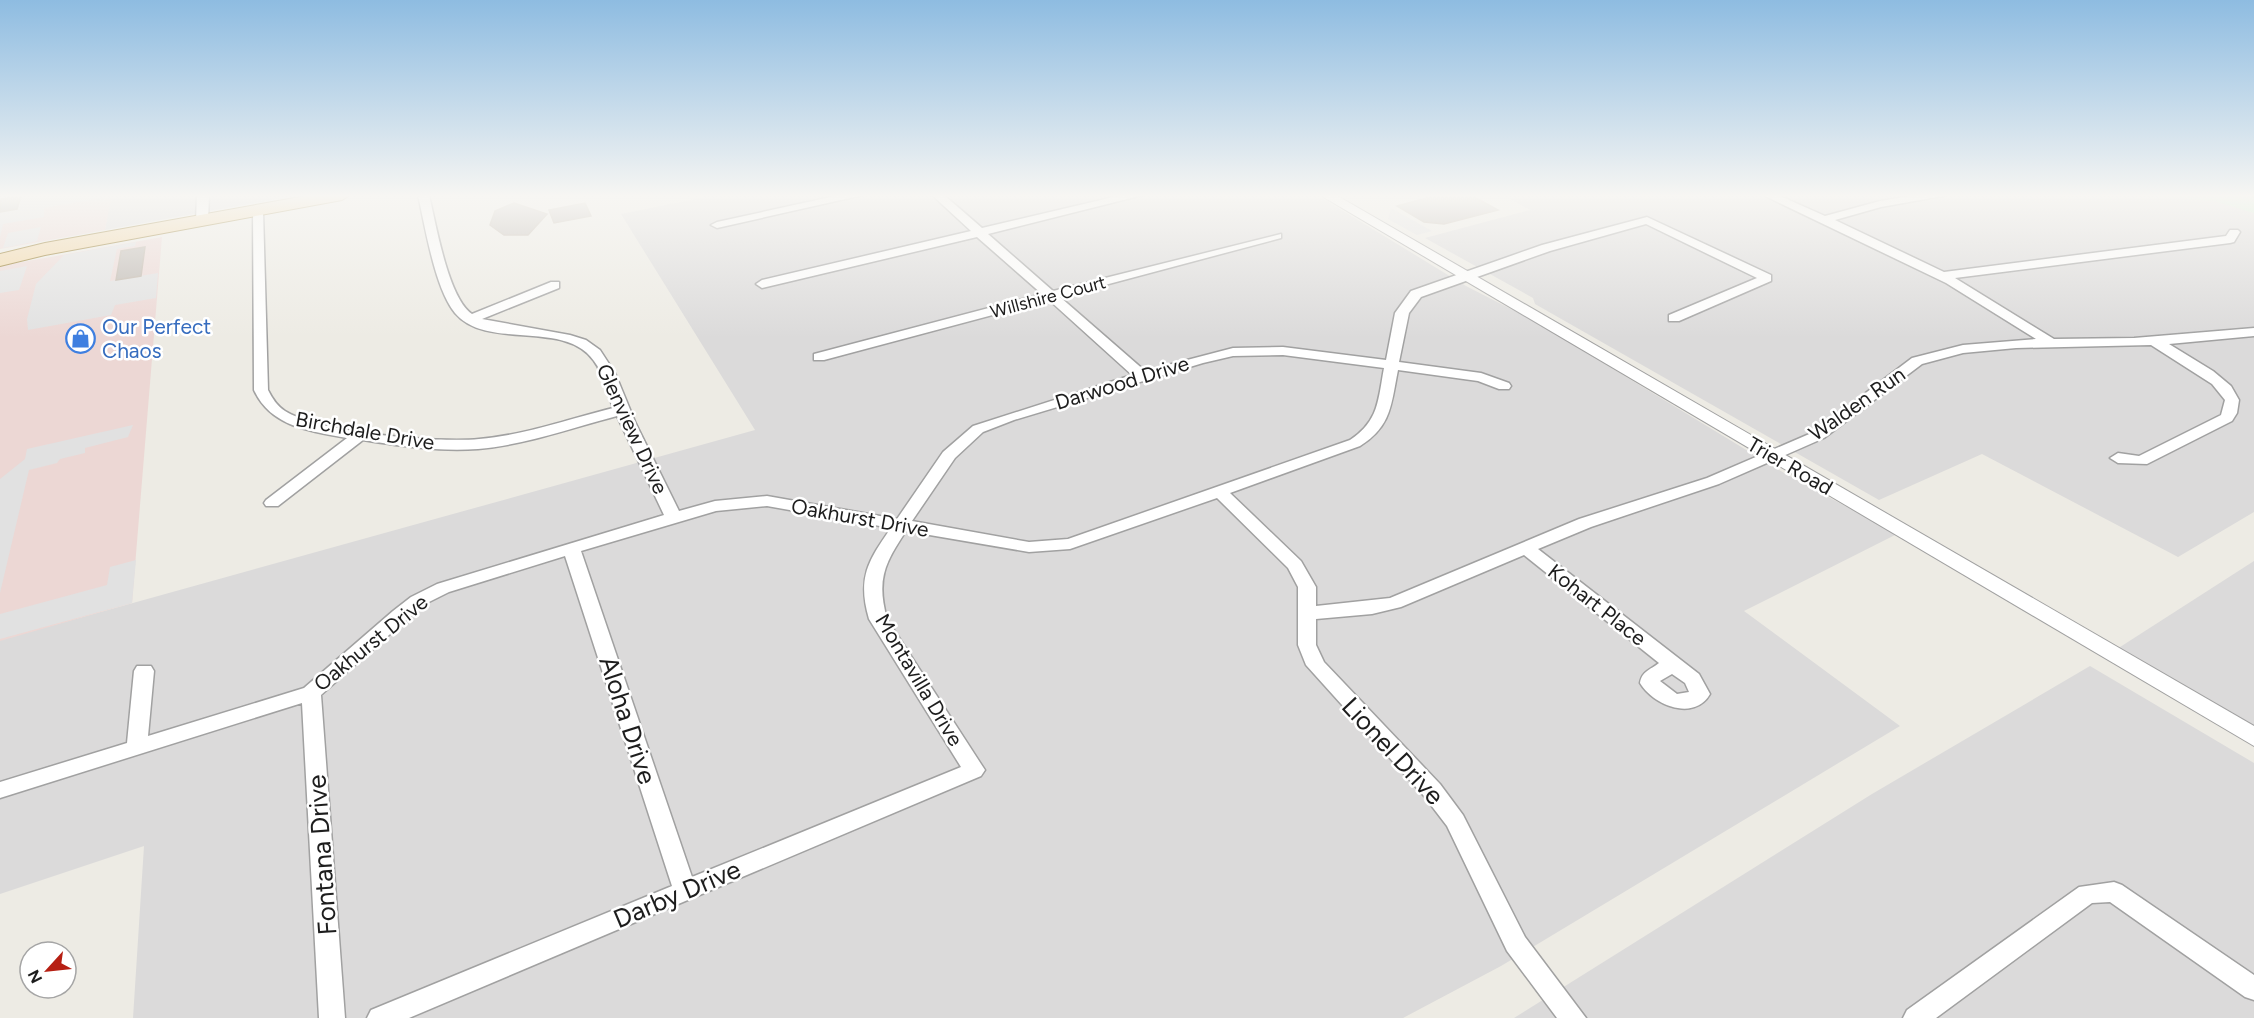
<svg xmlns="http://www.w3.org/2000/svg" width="2254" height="1018" viewBox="0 0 2254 1018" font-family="Figtree,sans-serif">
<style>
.residential{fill:#dbdada}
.commercial{fill:#ecd7d4}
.park{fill:#c4f3cb}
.parking{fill:#e1e1e1}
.building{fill:#bdb7b1;stroke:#bdb3a7;stroke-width:1.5}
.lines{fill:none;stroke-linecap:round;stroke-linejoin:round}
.minor-casing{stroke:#a1a1a1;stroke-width:3}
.tertiary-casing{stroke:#a1a1a1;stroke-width:2}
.primary-casing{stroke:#87680e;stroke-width:2}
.minor{fill:#fff;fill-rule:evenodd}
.tertiary{fill:#fff;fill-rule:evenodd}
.primary{fill:#f2d6a3;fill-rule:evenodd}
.labels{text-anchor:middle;stroke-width:5;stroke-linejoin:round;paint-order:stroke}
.far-street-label{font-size:18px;fill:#1d1d1d;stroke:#fff}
.shop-label{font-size:21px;fill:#366cbe;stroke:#fff;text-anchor:start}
.street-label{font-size:21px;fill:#1d1d1d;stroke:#fff}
.near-street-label{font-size:26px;fill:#1d1d1d;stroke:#fff}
</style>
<rect width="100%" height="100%" fill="#edebe4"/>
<g class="residential">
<polygon points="96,195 298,195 105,230 110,199 97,200"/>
<polygon points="715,195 1317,195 1466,286 1536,322 1784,473 1897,534 1744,611 1900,726 1501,966 1403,1018 133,1018 144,846 0,894 0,640 755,430 621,214"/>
<polygon points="1503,195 2254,195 2254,512 2178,557 1982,454 1879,500 1535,304 1533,298 1425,238 1530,210"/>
<polygon points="2254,561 2254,728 2117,649"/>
<polygon points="2090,666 2254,763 2254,1018 1514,1018 1872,794"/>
</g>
<g class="commercial">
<polygon points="0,195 96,195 97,200 111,199 105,230 0,249"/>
<polygon points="162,237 132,603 0,641 0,266"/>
</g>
<polygon class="park" points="2138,195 2254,195 2254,213 2214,201"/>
<g class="parking">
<polygon points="0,195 96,195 95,199 44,208 44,217 3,224 0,237"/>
<polygon points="1391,208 1432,231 1417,235 1388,219"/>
<polygon points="41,227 37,241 3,248 8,233"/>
<polygon points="136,242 135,246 117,249 110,281 158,273 156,298 115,305 111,315 28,330 27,319 36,284 64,255"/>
<polygon points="27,266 19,290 0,293 0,271"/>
<polygon points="133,425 128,437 85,448 85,453 60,459 57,463 29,470 0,593 0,479 25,459 27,449"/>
<polygon points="136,560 132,603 0,639 0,614 107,585 110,567"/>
</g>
<g class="building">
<polygon points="1437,195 1471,195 1498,210 1444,224 1424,222 1397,206"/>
<polygon points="21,196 17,209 0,212 0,199"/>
<polygon points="514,203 547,214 528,235 504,235 490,225 495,211"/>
<polygon points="585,203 591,216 554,223 549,210"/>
<polygon points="145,247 141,276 116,280 121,251"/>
</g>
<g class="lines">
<defs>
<g id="minor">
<polygon points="197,195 209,195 208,221 202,224 196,221"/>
<path d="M418 195H429C436 224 448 298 472 314L551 282H559V288L482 319 570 335 586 340 600 350 615 373 636 424 679 511 715 501 767 496 897 519 943 452 973 426 1132 375 1049 300 824 360H814V354L1042 294 977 237 762 288 756 284 762 280 971 231 932 195H944L982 228 1122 195H1143L988 234 1053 291 1281 234V238L1060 297 1145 371 1233 348 1283 347 1386 360 1395 313 1411 291 1542 245 1647 217 1771 275V281L1679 321H1669V315L1757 278 1646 224 1550 251 1421 297 1409 313 1399 362 1481 373 1509 383 1511 386 1509 389H1499L1478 381 1398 370C1391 404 1392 426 1360 446L1230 493 1301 561 1316 587V606L1390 598 1579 519 1707 478 1814 432 1912 358 1963 345 2036 339 1946 283 1763 195H1778L1825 216 1880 201 1916 195H1948L1881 207 1835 220 1944 272 2226 236 2230 230H2238L2240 232 2234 242 2230 243 1955 278 2054 339 2134 338 2254 328V336L2169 344 2213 371 2231 386 2239 400 2237 413 2232 421 2147 464 2118 463 2110 458 2118 453 2139 456 2221 415 2225 400 2212 384 2151 345 2016 348 1963 353 1922 364 1824 438 1719 484 1591 527 1538 549 1699 674 1710 694C1694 722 1653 705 1640 683 1642 671 1650 670 1659 663L1524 555 1401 607 1372 614 1316 619V645L1324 662 1440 784 1463 815 1525 937 1586 1018H1557L1507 951 1447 826 1424 796 1306 665 1298 645V587L1288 568 1217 498 1070 549 1029 552 906 531C885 563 876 579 887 619L981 764 985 770 981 776 409 1018H367L371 1010 672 886 565 556 449 592 423 605 321 695 345 1018H319L302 703 0 798V782L127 743 134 671 137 666H151L154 671 148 736 304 688 393 611 411 597 437 584 664 515 617 416C571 428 525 445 478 449 440 452 400 446 363 440L278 506H266L264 503 266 500 347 438C310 431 271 427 254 390L253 209 263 211 268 390C272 398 277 406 285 411 320 433 437 443 479 439 525 435 569 419 613 408 607 392 604 374 594 361 565 319 487 351 455 313 435 289 425 226 418 195ZM1283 355 1384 368C1378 400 1379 421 1350 440L1068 539 1029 542 912 521 955 458 983 432 1014 420 1203 363 1233 356ZM767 506 891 528C868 561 857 578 869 619L961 767 692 877 581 551 716 511ZM1672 674 1685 683 1689 692 1677 694 1660 681Z"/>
<polygon points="840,195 863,195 717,228 711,225 717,222"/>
<polygon points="2114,882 2122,885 2254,975 2254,1000 2245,997 2110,902 2092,903 1936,1018 1903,1018 1907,1010 2079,887"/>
</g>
<polygon id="tertiary" points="1320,195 1336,195 2254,726 2254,746"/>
<polygon id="primary" points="311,195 350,195 342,200 45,255 0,266 0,254 45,243"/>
</defs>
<use href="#minor" class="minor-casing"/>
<use href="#tertiary" class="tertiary-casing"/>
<use href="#primary" class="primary-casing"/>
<use href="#minor" class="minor"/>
<use href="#tertiary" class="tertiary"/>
<use href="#primary" class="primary"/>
</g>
<linearGradient id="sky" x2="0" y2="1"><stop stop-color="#8ebce1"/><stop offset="0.58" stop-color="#f7f6f3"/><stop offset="1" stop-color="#f7f6f3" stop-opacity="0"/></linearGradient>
<rect width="2254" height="338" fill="url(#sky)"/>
<defs>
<symbol id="shop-ring" viewBox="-11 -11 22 22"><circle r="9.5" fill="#fff" stroke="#3f7fe0" stroke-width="1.5"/><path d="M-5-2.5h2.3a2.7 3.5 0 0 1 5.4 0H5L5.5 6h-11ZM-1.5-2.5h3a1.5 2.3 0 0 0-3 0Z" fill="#3f7fe0"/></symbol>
</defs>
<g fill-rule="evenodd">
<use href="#shop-ring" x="64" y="322" width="33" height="33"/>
</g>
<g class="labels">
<g class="far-street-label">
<text transform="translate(1048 297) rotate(-15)" y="6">Willshire Court</text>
</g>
<g class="shop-label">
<text x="102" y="334">Our Perfect<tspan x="102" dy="24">Chaos</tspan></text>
</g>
<g class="street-label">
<text transform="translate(1122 383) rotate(-17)" y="7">Darwood Drive</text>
<text transform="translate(1857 404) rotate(-35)" y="7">Walden Run</text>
<text transform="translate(632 429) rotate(65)" y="7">Glenview Drive</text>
<text transform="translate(365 431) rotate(10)" y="7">Birchdale Drive</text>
<text transform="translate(1790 466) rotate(30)" y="7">Trier Road</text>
<text transform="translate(860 518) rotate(10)" y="7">Oakhurst Drive</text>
<text transform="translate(1597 605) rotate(38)" y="7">Kohart Place</text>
<text transform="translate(371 643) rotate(-39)" y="7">Oakhurst Drive</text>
<text transform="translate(919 680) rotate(59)" y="7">Montavilla Drive</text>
</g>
<g class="near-street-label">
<text transform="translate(628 720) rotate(72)" y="9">Aloha Drive</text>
<text transform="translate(1393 751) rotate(47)" y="9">Lionel Drive</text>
<text transform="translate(322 855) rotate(-94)" y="9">Fontana Drive</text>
<text transform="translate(677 894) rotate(-23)" y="9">Darby Drive</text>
</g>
</g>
<g transform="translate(48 970) rotate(243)"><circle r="28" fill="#ffffff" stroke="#a5a5a5" stroke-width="1.5"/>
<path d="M0-4.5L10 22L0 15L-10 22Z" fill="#b61f13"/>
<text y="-9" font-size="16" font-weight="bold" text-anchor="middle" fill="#1d1d1d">N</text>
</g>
</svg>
